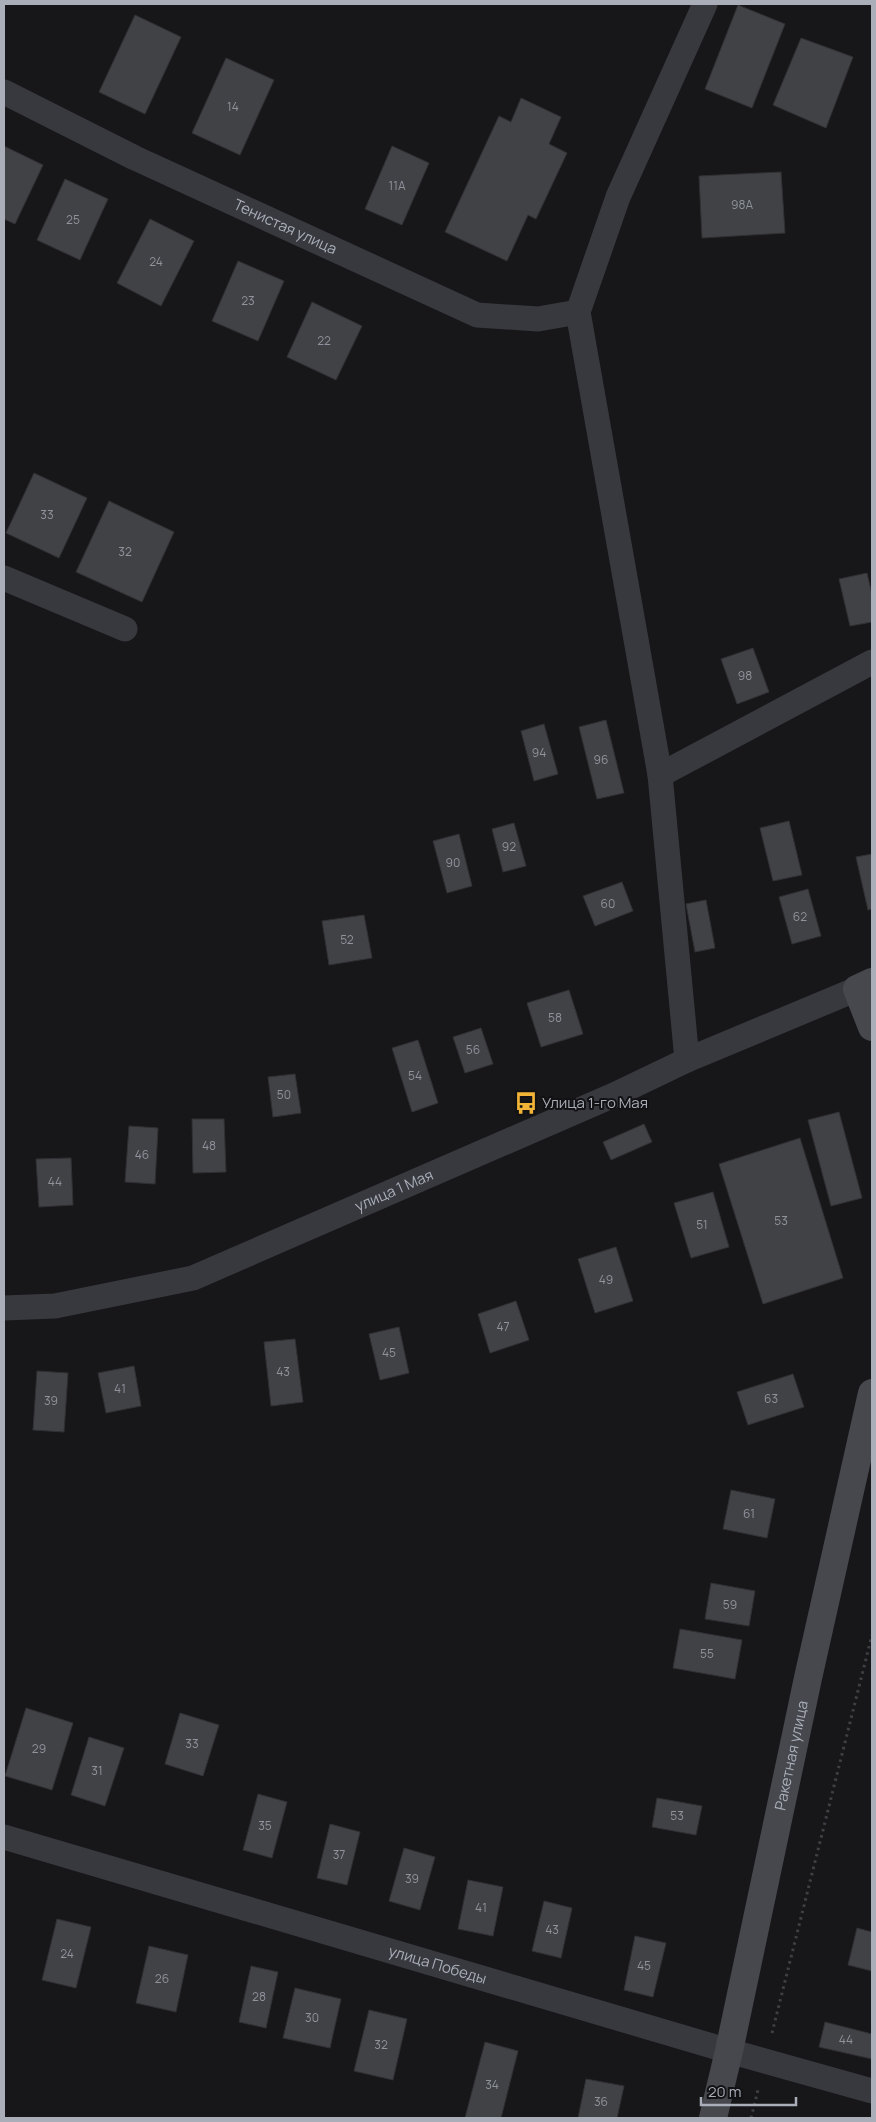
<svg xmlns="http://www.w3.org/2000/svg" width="876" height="2122" viewBox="0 0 876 2122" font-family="Manrope,sans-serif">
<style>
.building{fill:#414246;stroke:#313135}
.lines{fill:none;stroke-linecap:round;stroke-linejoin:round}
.path{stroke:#3e4045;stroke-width:3;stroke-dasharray:2.5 4;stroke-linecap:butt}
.minor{stroke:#38393e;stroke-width:25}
.secondary{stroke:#46484e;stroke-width:28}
.labels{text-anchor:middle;stroke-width:4;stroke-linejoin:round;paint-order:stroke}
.number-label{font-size:12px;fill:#8f939c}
.street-label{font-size:15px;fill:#a9aeb9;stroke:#121214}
.poi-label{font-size:15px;fill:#a9aeb9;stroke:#121214;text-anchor:start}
</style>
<rect width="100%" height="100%" fill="#171719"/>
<g class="building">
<polygon points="738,5 785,24 752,108 705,89"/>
<polygon points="135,15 181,37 145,114 99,92"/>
<polygon points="801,38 853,57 826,128 773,105"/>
<polygon points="226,58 274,80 240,155 192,133"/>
<polygon points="521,98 561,117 549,144 567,153 536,219 528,215 507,261 445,232 499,116 511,122"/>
<polygon points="4,146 43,165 15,224 4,219"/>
<polygon points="392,146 429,163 402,225 365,209"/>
<polygon points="781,172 785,233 702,238 699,176"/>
<polygon points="65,179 108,199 80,260 37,240"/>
<polygon points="150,219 194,241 161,306 117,283"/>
<polygon points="238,261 284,281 258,341 212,321"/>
<polygon points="312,302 362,326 336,380 287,357"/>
<polygon points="34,473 87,498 59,558 6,533"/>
<polygon points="109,501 174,532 142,602 76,572"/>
<polygon points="867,573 872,595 872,622 850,626 839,579"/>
<polygon points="753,648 769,692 737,704 721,659"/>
<polygon points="606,720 624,793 597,799 579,727"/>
<polygon points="544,724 558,774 534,781 521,731"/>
<polygon points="789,821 802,875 773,881 760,828"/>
<polygon points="514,823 526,866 503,872 492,829"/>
<polygon points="459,834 472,886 447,893 433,841"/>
<polygon points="872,854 872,909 868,910 856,857"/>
<polygon points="622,882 633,911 595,926 583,896"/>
<polygon points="808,889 821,936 792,944 779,897"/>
<polygon points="706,900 715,948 695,952 686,904"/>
<polygon points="364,915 372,958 329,965 322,921"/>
<polygon points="569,990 583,1034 541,1047 527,1003"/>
<polygon points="481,1028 493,1064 465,1073 453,1037"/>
<polygon points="418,1040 438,1103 412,1112 392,1048"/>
<polygon points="295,1074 301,1113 273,1117 268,1077"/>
<polygon points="839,1112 862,1198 831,1206 808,1120"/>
<polygon points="192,1119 224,1119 226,1172 193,1173"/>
<polygon points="644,1124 652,1142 611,1160 603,1142"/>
<polygon points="129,1126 158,1128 155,1184 125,1182"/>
<polygon points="800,1138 843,1278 763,1304 719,1164"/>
<polygon points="71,1158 73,1205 39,1207 36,1159"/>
<polygon points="713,1192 729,1247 691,1258 674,1203"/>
<polygon points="616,1247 633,1301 595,1313 578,1259"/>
<polygon points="516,1301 529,1340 490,1353 478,1314"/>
<polygon points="399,1327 409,1373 380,1380 369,1334"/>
<polygon points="295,1339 303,1402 271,1406 264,1342"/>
<polygon points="134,1366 141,1406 106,1413 98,1373"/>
<polygon points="37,1371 68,1373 64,1432 33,1430"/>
<polygon points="793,1374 804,1407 748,1425 737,1392"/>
<polygon points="731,1490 775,1499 767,1538 723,1529"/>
<polygon points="711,1583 755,1591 749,1626 705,1619"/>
<polygon points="680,1629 742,1640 735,1679 673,1668"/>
<polygon points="26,1708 73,1723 52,1790 5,1776"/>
<polygon points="180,1713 219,1725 203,1776 165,1764"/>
<polygon points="89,1737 124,1748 105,1806 71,1795"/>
<polygon points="258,1794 287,1802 272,1858 243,1850"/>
<polygon points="657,1798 702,1806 696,1835 652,1827"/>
<polygon points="330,1824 360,1832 347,1885 317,1878"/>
<polygon points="404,1848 435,1857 420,1910 389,1901"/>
<polygon points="468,1880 503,1887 493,1936 458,1929"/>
<polygon points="544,1901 572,1908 561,1958 532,1951"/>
<polygon points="57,1919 91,1927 76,1988 42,1980"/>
<polygon points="857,1928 872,1932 872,1971 848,1965"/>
<polygon points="635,1936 666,1943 653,1997 624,1990"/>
<polygon points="149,1946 188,1955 176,2012 136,2003"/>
<polygon points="251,1966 278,1972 266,2028 239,2022"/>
<polygon points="295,1988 341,1999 330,2048 283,2038"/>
<polygon points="369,2010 407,2019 393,2080 354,2071"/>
<polygon points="825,2022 872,2034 872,2059 819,2047"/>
<polygon points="485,2042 518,2051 501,2118 465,2118"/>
<polygon points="586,2079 624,2086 617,2118 578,2118"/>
</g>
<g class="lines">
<g class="path">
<polyline points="772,2033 872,1635"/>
<polyline points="751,2118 758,2090"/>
</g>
<g class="minor">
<path id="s1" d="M4 92 135 158 477 315 538 319 578 312"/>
<polyline points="4,578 125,629"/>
<polyline points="660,775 872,662"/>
<polyline points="687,1060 660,775 578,312 618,197 705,4"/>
<path id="s2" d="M4 1308 55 1306 193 1278 614 1095 687 1060 857 989"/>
<path id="s3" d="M4 1837 729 2051 872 2091"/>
</g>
<g class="secondary">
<polyline points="872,982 857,989 872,1027"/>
<path id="s4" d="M713 2118 729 2051 808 1678 872 1393"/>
</g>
</g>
<defs>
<symbol id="bus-bare" viewBox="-9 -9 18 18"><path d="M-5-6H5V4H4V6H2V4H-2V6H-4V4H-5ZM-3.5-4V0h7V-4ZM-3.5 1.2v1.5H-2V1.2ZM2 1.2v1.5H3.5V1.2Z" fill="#f1b436" stroke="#121214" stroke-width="2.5" paint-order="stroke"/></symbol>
</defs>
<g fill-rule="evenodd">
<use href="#bus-bare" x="510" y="1087" width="32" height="32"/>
</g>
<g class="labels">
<g class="number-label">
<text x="233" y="111">14</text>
<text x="397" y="190">11А</text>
<text x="742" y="209">98А</text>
<text x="73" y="224">25</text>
<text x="156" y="266">24</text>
<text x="248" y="305">23</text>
<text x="324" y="345">22</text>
<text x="47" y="519">33</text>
<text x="125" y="556">32</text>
<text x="745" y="680">98</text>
<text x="539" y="757">94</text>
<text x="601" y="764">96</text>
<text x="509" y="851">92</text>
<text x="453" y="867">90</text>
<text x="608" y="908">60</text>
<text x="800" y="921">62</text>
<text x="347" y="944">52</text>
<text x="555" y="1022">58</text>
<text x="473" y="1054">56</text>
<text x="415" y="1080">54</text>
<text x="284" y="1099">50</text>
<text x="209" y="1150">48</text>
<text x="142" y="1159">46</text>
<text x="55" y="1186">44</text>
<text x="781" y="1225">53</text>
<text x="702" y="1229">51</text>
<text x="606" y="1284">49</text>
<text x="503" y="1331">47</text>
<text x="389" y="1357">45</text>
<text x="283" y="1376">43</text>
<text x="120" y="1393">41</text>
<text x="771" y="1403">63</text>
<text x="51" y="1405">39</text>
<text x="749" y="1518">61</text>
<text x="730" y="1609">59</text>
<text x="707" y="1658">55</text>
<text x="192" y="1748">33</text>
<text x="39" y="1753">29</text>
<text x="97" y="1775">31</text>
<text x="677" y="1820">53</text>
<text x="265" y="1830">35</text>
<text x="339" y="1859">37</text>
<text x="412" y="1883">39</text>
<text x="481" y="1912">41</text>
<text x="552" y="1934">43</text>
<text x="67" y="1958">24</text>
<text x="644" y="1970">45</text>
<text x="162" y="1983">26</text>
<text x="259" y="2001">28</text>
<text x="312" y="2022">30</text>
<text x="846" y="2044">44</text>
<text x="381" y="2049">32</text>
<text x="492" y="2089">34</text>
<text x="601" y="2106">36</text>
</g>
<g class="street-label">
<text dy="5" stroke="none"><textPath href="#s1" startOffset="312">Тенистая улица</textPath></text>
<text dy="5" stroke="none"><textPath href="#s2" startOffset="411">улица 1 Мая</textPath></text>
<text dy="5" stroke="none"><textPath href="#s4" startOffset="371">Ракетная улица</textPath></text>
<text dy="5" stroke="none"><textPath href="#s3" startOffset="452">улица Победы</textPath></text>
</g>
<g class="poi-label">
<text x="542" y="1108">Улица 1-го Мая</text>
</g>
</g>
<rect width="876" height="2122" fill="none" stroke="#a9aeb9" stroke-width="10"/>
<path d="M701 2097v8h95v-8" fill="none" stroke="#a9aeb9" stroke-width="2.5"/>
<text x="708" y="2097" font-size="15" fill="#a9aeb9" stroke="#121214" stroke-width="4" paint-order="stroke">20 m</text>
</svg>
